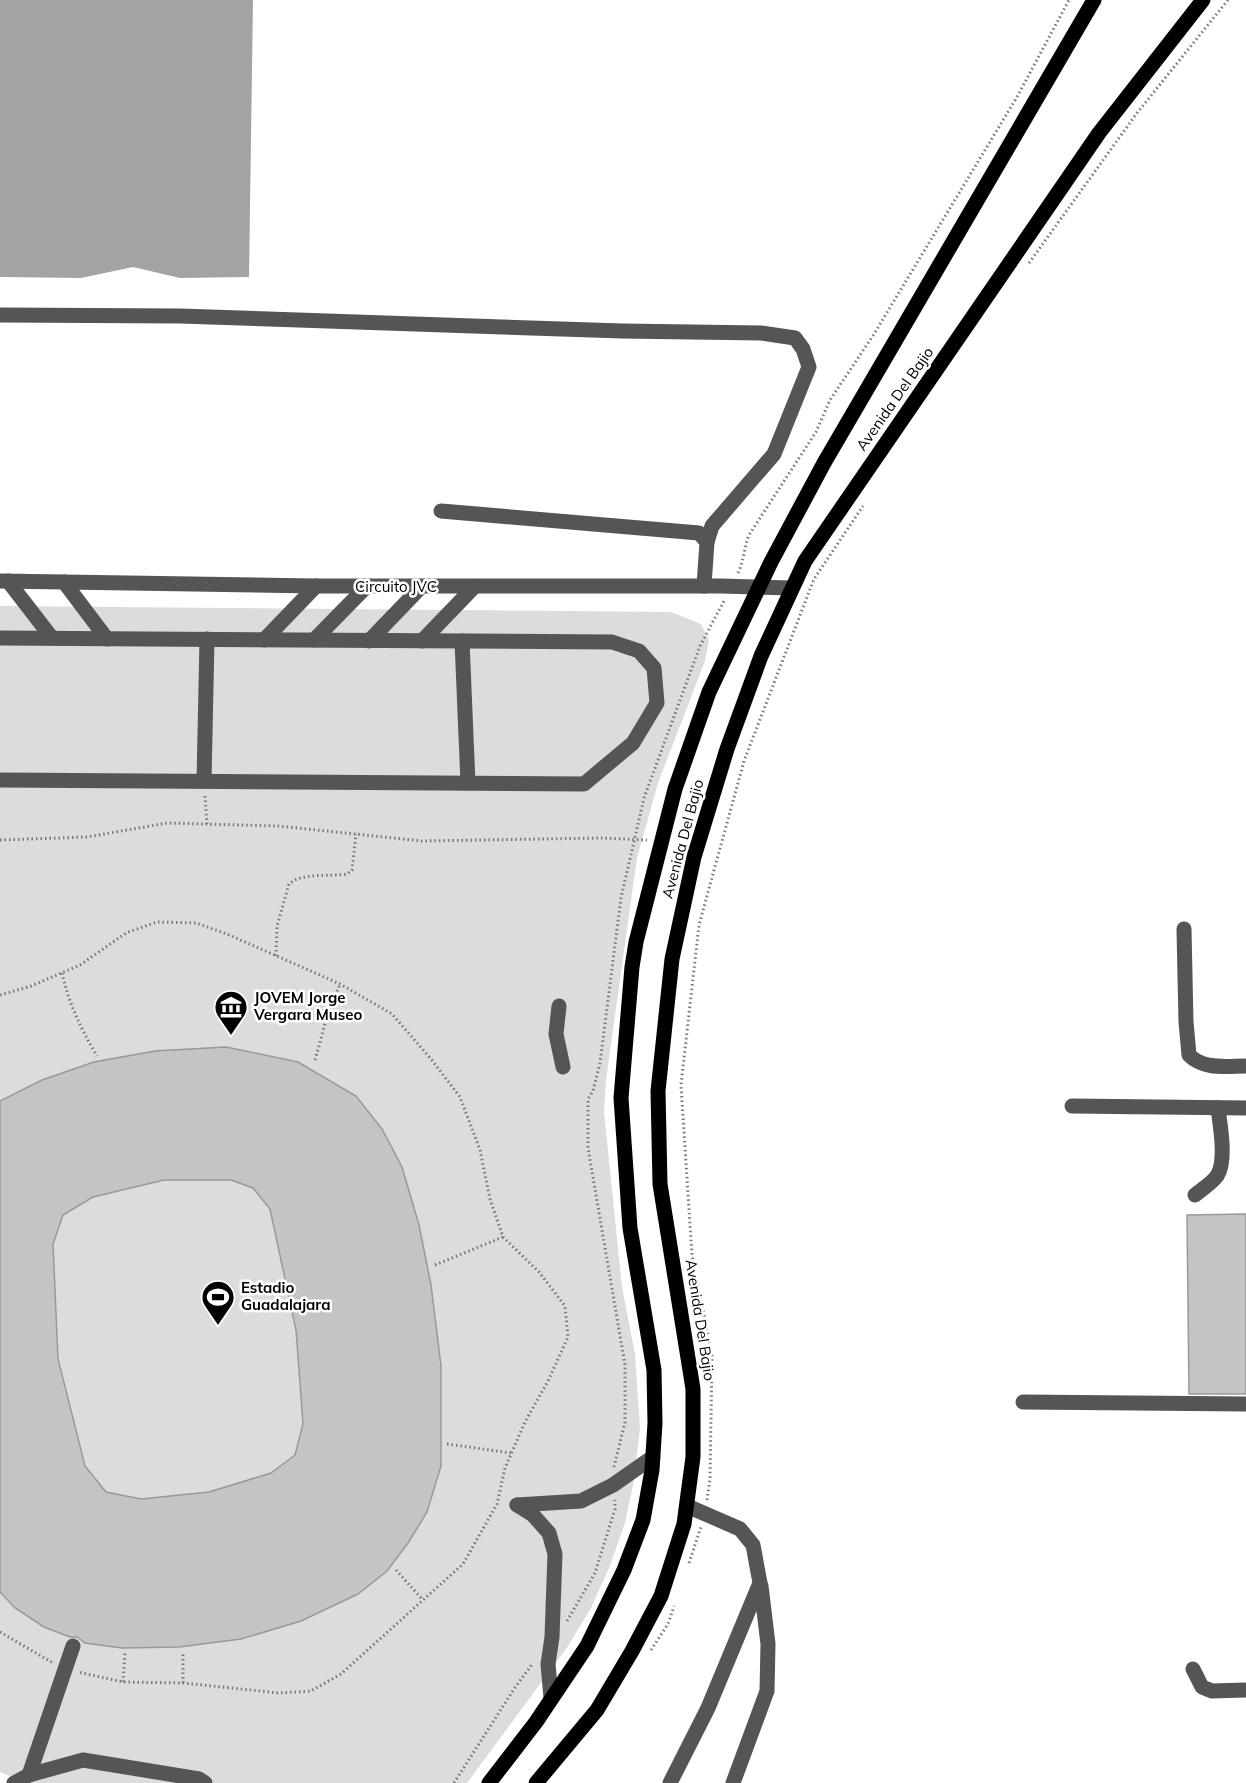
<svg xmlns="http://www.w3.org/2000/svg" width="1246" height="1783" viewBox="0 0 1246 1783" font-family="Mulish,sans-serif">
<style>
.green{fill:#dcdcdc}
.water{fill:#a3a3a3}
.building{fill:#c4c4c4;stroke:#999;stroke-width:1.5;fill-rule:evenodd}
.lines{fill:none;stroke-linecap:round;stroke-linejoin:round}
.path{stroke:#777;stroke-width:3;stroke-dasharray:1.5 3;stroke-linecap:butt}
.minor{stroke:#555;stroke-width:15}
.major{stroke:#000;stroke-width:15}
.labels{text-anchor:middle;stroke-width:5;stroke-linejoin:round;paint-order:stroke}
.street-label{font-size:15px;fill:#000;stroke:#fff}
.poi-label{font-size:15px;font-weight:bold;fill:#000;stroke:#fff;text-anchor:start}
</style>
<rect width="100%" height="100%" fill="#fff"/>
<polygon class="green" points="0,606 671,612 701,624 709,640 705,661 658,783 637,858 606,1080 604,1112 622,1287 635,1354 640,1428 634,1480 625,1523 609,1568 591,1608 568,1646 467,1783 25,1783 0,1772"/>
<polygon class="water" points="0,0 253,0 249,277 180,278 133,267 81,278 0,277"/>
<g class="building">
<path d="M226 1047 298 1062 356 1096 382 1129 402 1167 419 1225 431 1285 441 1366V1466L427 1512 408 1543 387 1571 358 1594 301 1621 241 1639 179 1647 122 1648 85 1643 77 1637H70L44 1627 15 1608 0 1592V1101L42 1080 94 1062 155 1051ZM164 1180H231L253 1188 270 1209 296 1330 303 1424 295 1455 271 1473 209 1492 141 1499 106 1492 85 1466 58 1359 53 1244 63 1215 93 1197Z"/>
<polygon points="1246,1214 1246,1394 1189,1394 1187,1215"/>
</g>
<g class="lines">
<g class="path">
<polyline points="1029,263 1137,113 1228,0"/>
<path d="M738 573C744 560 744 548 749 535L816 432 830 400 874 334 1017 97 1069 0"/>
<polyline points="205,796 207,824"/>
<polyline points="0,840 87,837 167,823 278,826 422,841 602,838 647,840"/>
<path d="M276 956 277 926 289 884C302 872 330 877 347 874L352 870 356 834"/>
<path d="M62 973C69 1004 81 1029 97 1056"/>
<polyline points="0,995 31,986 80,965 126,933 157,922 196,923 227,934 340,984 392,1014 431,1059 460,1097 480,1150 490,1199 503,1237 539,1272 565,1306 568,1337 548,1381 525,1422 505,1468 497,1504 463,1564 341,1674 311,1691 279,1693 183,1683 123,1682 78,1672"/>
<polyline points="315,1060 328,1013 340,984"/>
<polyline points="435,1265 503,1237"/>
<polyline points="447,1444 511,1453"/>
<polyline points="614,1467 625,1422 625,1365 588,1148 588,1099 593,1091 600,1063 621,898 644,798 700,646 724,601"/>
<polyline points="707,1500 710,1479 712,1356 692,1255 681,1085 699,925 744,761 814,579 863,506"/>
<polyline points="689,1563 701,1527"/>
<polyline points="396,1570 423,1600"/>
<polyline points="567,1621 595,1573 615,1509 615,1500"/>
<polyline points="0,1632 53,1663"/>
<polyline points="651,1650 668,1624 674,1606"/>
<polyline points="123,1682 125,1653"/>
<polyline points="183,1683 183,1653"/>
<polyline points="454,1783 514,1689 533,1663"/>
</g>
<g class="minor">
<polyline points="0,315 180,316 622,331 761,333 795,338 803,349 809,367 774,454 712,526 707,542"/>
<polyline points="441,511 699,533 707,542 704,586"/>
<polyline points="0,581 316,586 721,586 792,588"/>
<polyline points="8,581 52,638"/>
<polyline points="64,582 107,639"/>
<polyline points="0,638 612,642 639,651 654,668 657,703 633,743 584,784 0,780"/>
<polyline points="264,640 316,586"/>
<polyline points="314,640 366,587"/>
<polyline points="369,641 421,587"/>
<polyline points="422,641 474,587"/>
<polyline points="462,641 468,783"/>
<polyline points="204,781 207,639"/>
<path d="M1184 929 1186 1022 1189 1055C1204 1070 1226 1066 1246 1066"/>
<polyline points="559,1006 556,1034 563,1067"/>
<polyline points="1072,1106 1246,1108"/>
<path d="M1195 1195C1202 1189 1212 1183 1217 1176 1227 1161 1220 1125 1218 1108"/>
<polyline points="1023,1402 1246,1404"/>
<polyline points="517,1505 533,1515 549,1533 555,1554 552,1637 548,1664 551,1698"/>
<polyline points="517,1505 581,1501 613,1485 653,1457"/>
<polyline points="1193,1669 1202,1687 1212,1691 1246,1690"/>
<polyline points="29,1775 73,1646"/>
<polyline points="14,1783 29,1775 83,1760 199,1779 205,1783"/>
<polyline points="670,1783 708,1708 760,1583 753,1545 740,1529 687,1506"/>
<polyline points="733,1783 767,1691 768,1644 761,1586"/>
</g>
<g class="major">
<polyline points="489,1783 536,1722 587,1646 624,1570 643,1520 652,1470 655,1423 654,1370 630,1228 621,1098 632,967 636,942 675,789 709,692 771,562 824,463 1094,0"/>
<polyline points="536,1783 597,1710 632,1651 661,1596 684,1524 693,1457 693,1389 660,1184 658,1091 672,959 694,857 727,749 761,656 805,561 1099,133 1203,0"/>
</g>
</g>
<defs>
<symbol id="museum-pin" viewBox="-11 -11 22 30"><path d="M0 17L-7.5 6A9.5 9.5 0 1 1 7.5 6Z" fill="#000" stroke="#fff"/><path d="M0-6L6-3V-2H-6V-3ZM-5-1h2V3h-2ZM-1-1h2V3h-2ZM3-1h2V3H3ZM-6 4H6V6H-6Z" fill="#fff"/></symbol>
<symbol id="stadium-pin" viewBox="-11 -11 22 30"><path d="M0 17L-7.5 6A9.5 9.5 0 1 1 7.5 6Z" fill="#000" stroke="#fff"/><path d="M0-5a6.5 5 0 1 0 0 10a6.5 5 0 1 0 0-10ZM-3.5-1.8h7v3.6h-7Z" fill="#fff"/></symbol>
</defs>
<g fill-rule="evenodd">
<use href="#museum-pin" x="212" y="988" width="38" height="52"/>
<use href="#stadium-pin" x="199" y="1278" width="38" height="52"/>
</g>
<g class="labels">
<g class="street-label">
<text transform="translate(895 399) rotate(-55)" y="5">Avenida Del Bajio</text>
<text x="396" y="592">Circuito JVC</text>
<text transform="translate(683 839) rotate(-75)" y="5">Avenida Del Bajio</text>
<text transform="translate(700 1320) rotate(81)" y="5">Avenida Del Bajio</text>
</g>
<g class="poi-label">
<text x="254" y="1003">JOVEM Jorge<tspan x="254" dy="17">Vergara Museo</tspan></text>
<text x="241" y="1293">Estadio<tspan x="241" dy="17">Guadalajara</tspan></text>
</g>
</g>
</svg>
